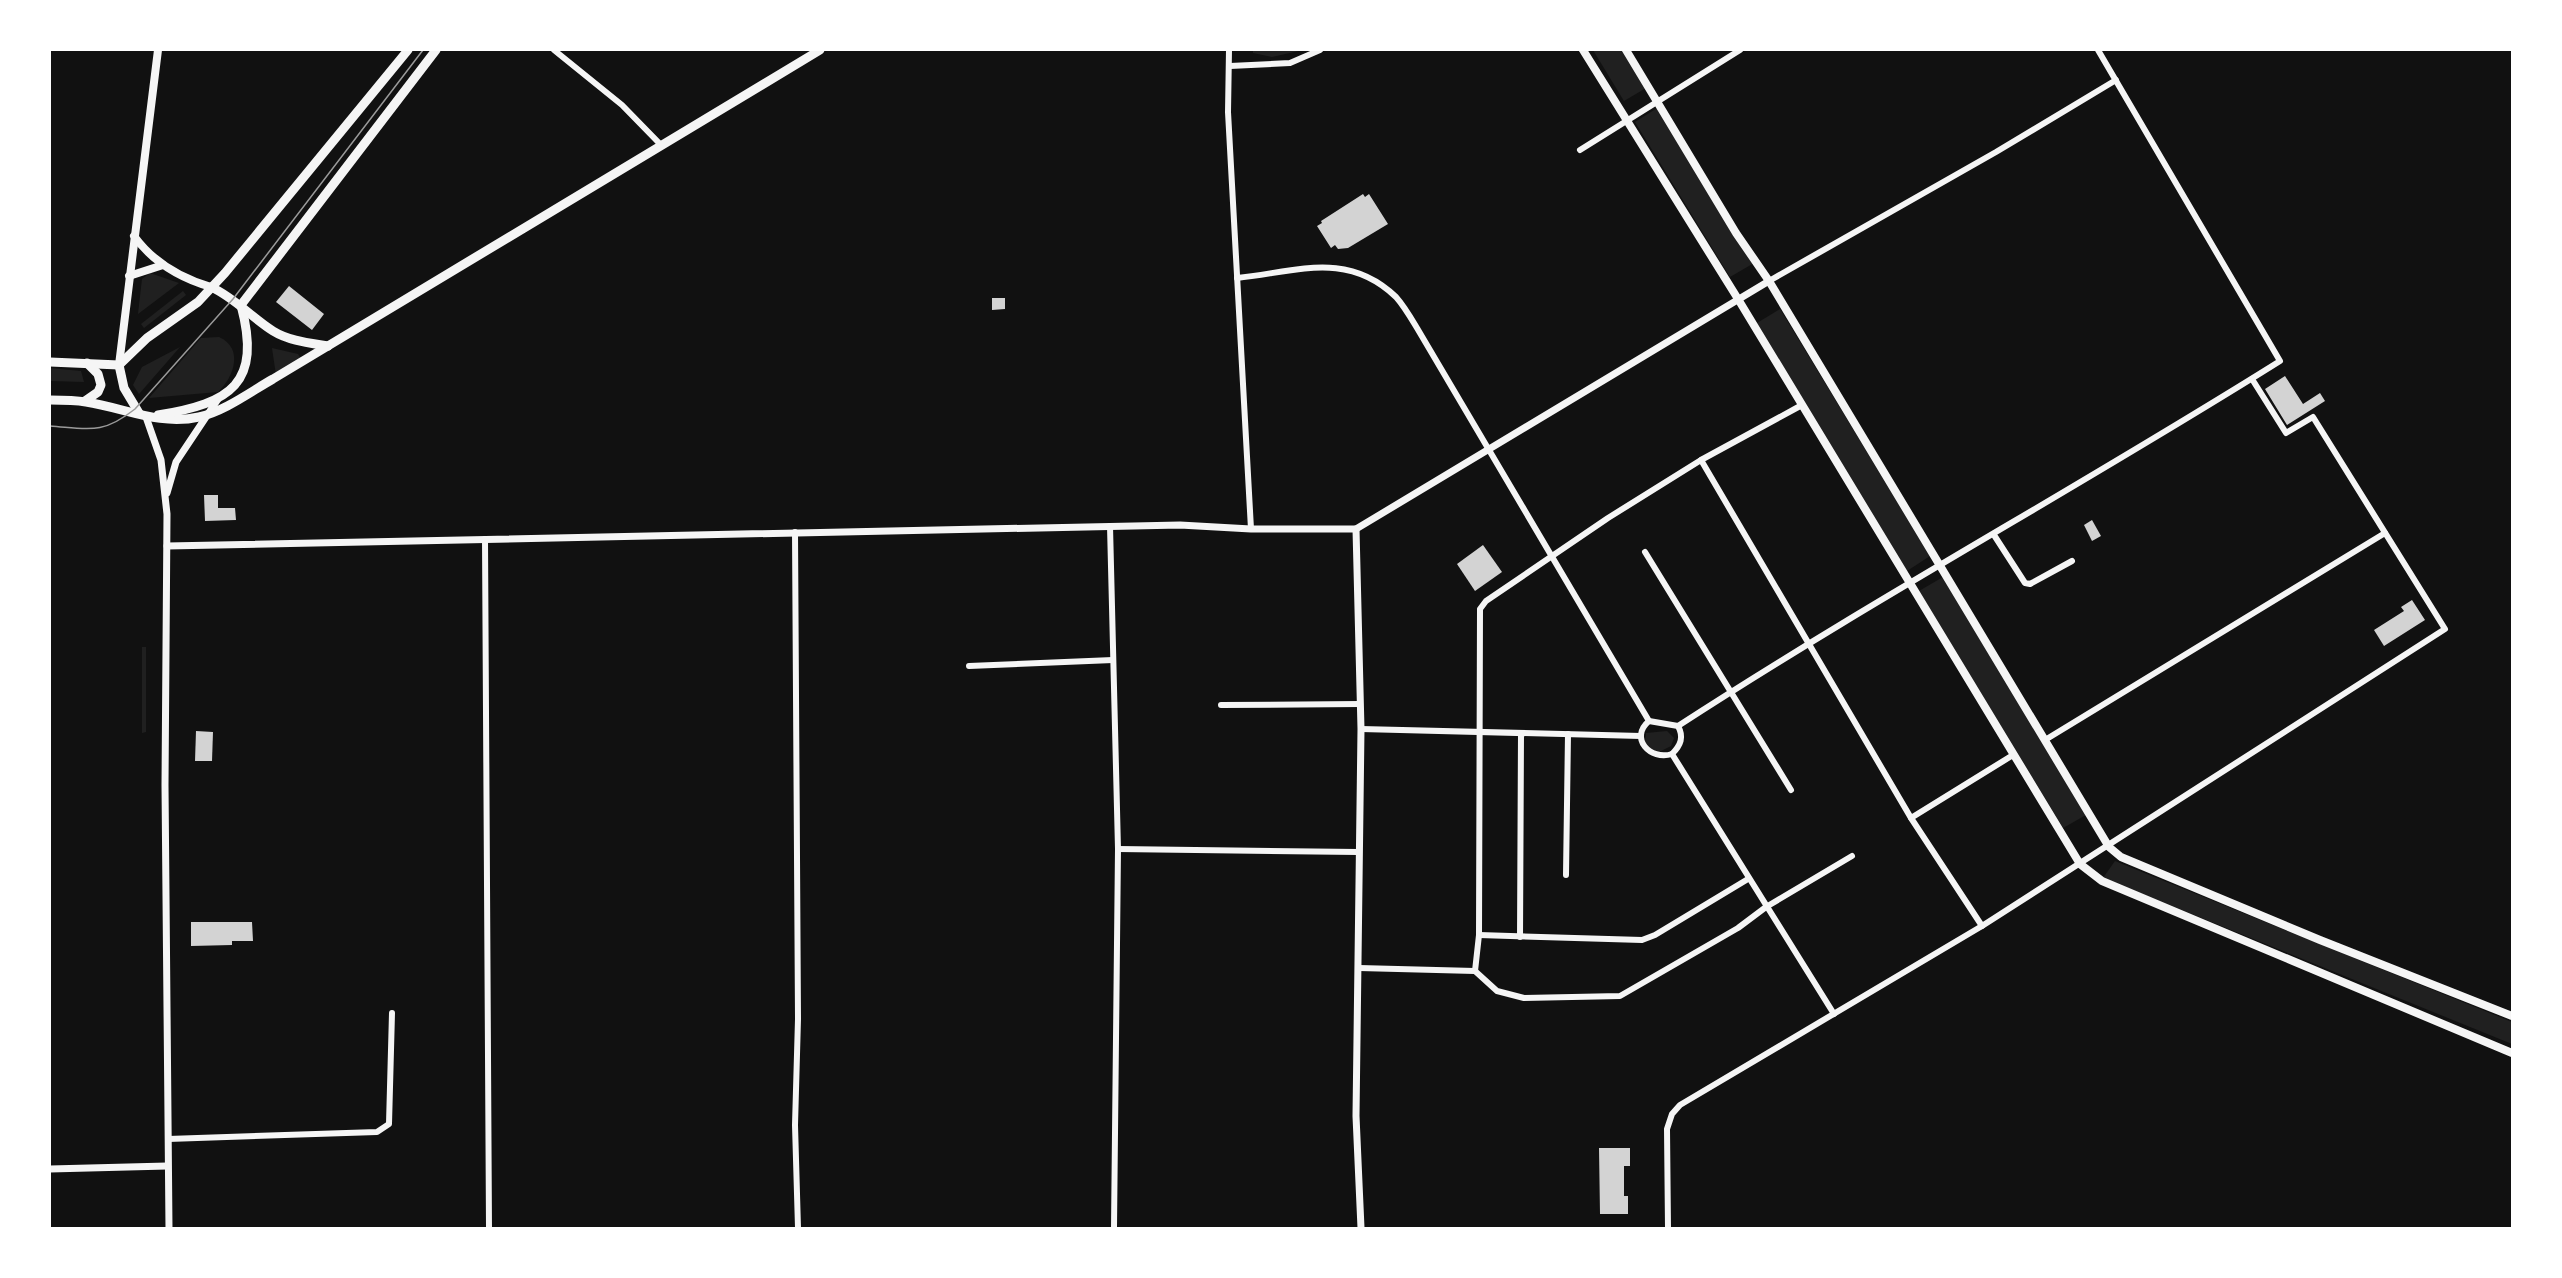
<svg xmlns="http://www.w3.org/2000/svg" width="2562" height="1278" viewBox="0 0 2562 1278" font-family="'Sofia Sans Condensed',sans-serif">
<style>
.green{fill:#202020}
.building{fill:#d3d3d3}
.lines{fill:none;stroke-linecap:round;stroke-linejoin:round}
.minor{stroke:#f5f5f5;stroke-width:6}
.tertiary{stroke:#f5f5f5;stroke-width:7}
.secondary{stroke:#f5f5f5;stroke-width:8}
.primary{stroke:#f5f5f5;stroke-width:9}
.tram{stroke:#9a9a9a;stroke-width:1.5}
</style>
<rect width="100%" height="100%" fill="#111"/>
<g class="green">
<polygon points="1253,50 1303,50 1272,57 1253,53"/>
<polygon points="1593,50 1623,50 1646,88 1624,101"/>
<polygon points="1659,107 1754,263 1730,277 1635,122"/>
<polygon points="150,273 179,283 138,314 142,279"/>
<polygon points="183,291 186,295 144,328 141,324"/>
<polygon points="1780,309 1930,556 1907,571 1757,323"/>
<path d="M219 337C244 348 234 377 218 392L149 398 201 338Z"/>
<polygon points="180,347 139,394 133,385 142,367"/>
<polygon points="272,348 298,354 301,359 276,375"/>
<polygon points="50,368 81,371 84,382 50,381"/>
<polygon points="1943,577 2086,815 2063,828 1919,591"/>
<polygon points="142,647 146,647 146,732 142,733"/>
<polygon points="1667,731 1674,738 1671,746 1659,752 1649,748 1645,741 1646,733"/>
<polygon points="2115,861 2512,1022 2512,1044 2103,878"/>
</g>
<g class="building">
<polygon points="1363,194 1365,197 1369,194 1388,224 1348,248 1338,249 1335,245 1331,248 1317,226 1322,223 1321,221"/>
<polygon points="289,286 324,314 312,330 276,302"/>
<polygon points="992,298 1005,298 1005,309 992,310"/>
<polygon points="2285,376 2303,404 2320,393 2325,401 2287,425 2265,389"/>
<polygon points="204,495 218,495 218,508 235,508 236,520 205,521"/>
<polygon points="2092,520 2101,536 2092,541 2084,525"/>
<polygon points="1483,545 1502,572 1475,591 1457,564"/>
<polygon points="2412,600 2425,620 2384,646 2374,630 2404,611 2401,607"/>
<polygon points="196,731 213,732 212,761 195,761"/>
<polygon points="191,922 252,922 253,941 232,941 232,945 191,946"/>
<polygon points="1599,1148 1630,1148 1630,1166 1624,1166 1624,1196 1628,1196 1628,1214 1600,1214"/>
</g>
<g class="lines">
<g class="minor">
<polyline points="554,50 622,105 661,145"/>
<polyline points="1229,50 1228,112 1251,529"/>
<polyline points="1230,66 1290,63 1320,50"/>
<polyline points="1580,150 1740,50"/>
<path d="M1237 278C1296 272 1347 250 1396 297 1404 306 1411 318 1417 328L1649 721"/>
<polyline points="1769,281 1996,152 2116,80"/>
<polyline points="1701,460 1911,818 1982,926"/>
<polyline points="1110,526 1118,849 1114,1228"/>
<polyline points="795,532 798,1019 795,1125 798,1228"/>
<polyline points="1994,535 2025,583 2030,584 2072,561"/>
<polyline points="485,539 489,1228"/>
<polyline points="1645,552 1791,790"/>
<polyline points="969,666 1113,660"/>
<polyline points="1221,705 1360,704"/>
<path d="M1649 721 1678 726C1684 737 1681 745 1672 754 1650 761 1629 738 1649 721Z"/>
<path d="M1678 726C1875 598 2081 486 2280 361L2098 50"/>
<polyline points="1361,729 1641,736"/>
<polyline points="2045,740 2385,533"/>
<polyline points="1672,754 1834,1014"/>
<polyline points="1911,818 2013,755"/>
<polyline points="1118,849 1358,852"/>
<polyline points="1566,875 1568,734"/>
<polyline points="1479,935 1642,940 1655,935 1748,879"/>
<polyline points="1520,937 1521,734"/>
<polyline points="1359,968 1475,971 1497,991 1524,998 1620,996 1738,928 1766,907 1852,856"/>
<polyline points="1475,971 1479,935 1480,609 1486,601 1608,518 1701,460 1802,405"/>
<polyline points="168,1139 377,1132 389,1124 392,1013"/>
<polyline points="1668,1228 1667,1129 1672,1114 1680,1105 1982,926 2445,629 2313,417 2286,433 2252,379"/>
</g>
<g class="tertiary">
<polyline points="146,417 161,460 167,514 165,785 169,1228"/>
<polyline points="167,493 176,462 218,399"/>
<polyline points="1356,529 1361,729 1356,1116 1361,1228"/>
<polyline points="167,546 1180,525 1251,529 1356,529 1769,281"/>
<polyline points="50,1169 167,1166"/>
</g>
<g class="secondary">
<polyline points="1583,50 1738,299 2080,864 2102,881 2512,1053"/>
<polyline points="1626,50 1736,233 1769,281 2109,847 2121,857 2320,940 2512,1016"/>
<path d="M134 236C153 262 180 278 211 287"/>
<polyline points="129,276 163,265"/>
<polyline points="119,365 158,50"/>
</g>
<g class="primary">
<path d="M211 287C235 298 251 317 273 331 289 341 310 343 328 346"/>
<polyline points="241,305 436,50"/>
<polyline points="50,362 119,365"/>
<polyline points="119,365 147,338 198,302 225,273 408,50"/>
<polyline points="119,365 124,388 139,413"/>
<path d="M50 400C62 400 74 400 86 402 125 408 160 426 199 417 225 411 250 392 273 379L820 50"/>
<polyline points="85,401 98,392 101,385 98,374 87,363"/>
<path d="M158 415C231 403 262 384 241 305"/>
</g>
<path class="tram" d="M50 426C89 429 102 435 135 409L233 299 423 50"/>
</g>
<rect width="2562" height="1278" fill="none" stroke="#ffffff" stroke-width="102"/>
</svg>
